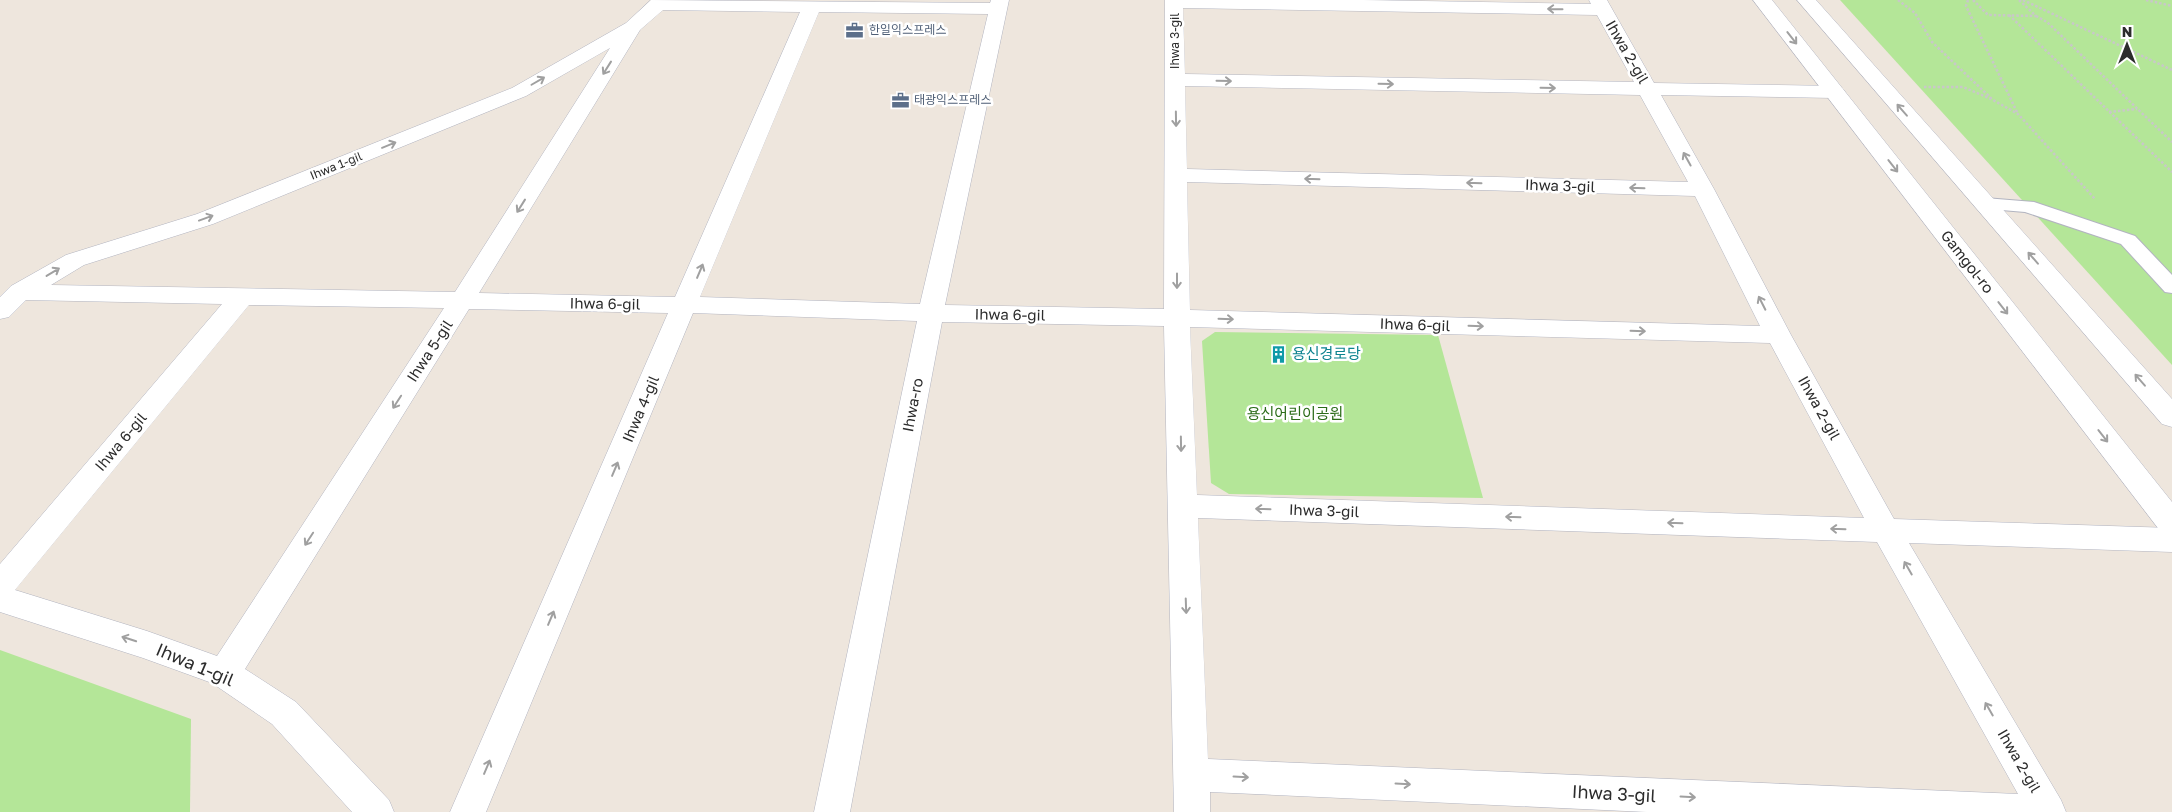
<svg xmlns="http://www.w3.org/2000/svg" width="2172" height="812" viewBox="0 0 2172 812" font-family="'Golos Text','Noto Sans KR',sans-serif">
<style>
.green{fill:#b4e698}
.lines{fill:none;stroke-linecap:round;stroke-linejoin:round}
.lane-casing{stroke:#b2b4c0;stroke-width:2}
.street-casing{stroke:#b2b4c0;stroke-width:1}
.secondary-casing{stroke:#b2b4c0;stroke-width:1}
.path{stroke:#c8c8c8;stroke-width:2.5;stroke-dasharray:2.5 2;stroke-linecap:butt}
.lane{fill:#fff;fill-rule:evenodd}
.street{fill:#fff;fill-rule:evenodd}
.secondary{fill:#fff;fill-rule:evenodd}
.oneway{stroke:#a0a0a0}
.labels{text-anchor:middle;stroke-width:5;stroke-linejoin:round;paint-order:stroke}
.far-service-label{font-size:12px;fill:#4e5e75;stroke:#fff;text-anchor:start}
.far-street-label{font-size:12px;fill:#2c2c2c;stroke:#fff}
.street-label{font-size:15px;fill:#2c2c2c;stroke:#fff}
.culture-label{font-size:15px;fill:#0d838f;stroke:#fff;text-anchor:start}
.park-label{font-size:15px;fill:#2b6c18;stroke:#fff}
.near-street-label{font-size:18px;fill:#2c2c2c;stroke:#fff}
</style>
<rect width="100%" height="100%" fill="#eee6dd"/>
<g class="green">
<polygon points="1840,0 2172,0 2172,365"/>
<polygon points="1215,332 1438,335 1483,498 1229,494 1211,483 1202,341"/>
<polygon points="0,650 191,719 190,812 0,812"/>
</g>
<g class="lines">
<defs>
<polygon id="lane" points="1985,198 2034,202 2135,236 2172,275 2172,293 2165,292 2121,244 2025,212 1978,208 1976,204 1978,200"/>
<path id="street" d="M651 0 990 3 991 0H1009L945 305 1164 309 1165 0H1363L1591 4 1589 0H1607L1654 83 1835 86 1842 88 1845 92 1842 96 1835 98 1661 95 1714 189 1791 335 1894 519 2172 528V552L1909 543 2061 800 2066 812H1647L1210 792V812H1174L1164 326 942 322 850 812H814L917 321 693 313 486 812H450L668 313 469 309 245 669 296 702 389 800 394 812H352L272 724 212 683 143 658 0 612V564L222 304 26 300 9 317 0 319V297L11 286 66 255 197 214 512 88 626 23ZM1183 8 1597 15 1634 82 1185 74ZM663 10 800 12 675 297 479 293 640 30ZM819 12 988 14 920 304 700 297ZM610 48 455 292 51 285 84 265 213 224 526 96ZM1185 86 1640 95 1688 182 1187 169ZM1187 182 1695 196 1760 326 1190 310ZM249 305 444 308 217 656 147 631 15 590ZM1190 327 1770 343 1864 518 1197 495ZM1198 518 1877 542 2018 794 1208 759Z"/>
<g id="secondary">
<polygon points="1753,0 1772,0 2172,502 2172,536 2161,532"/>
<polygon points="1797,0 1816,0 2172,399 2172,427 2162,424"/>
</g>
</defs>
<use href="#lane" class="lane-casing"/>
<use href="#street" class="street-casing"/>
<use href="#secondary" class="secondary-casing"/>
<g class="path">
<polyline points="1898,0 1915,13 1932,42 1993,100 2018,114 2095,199"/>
<polyline points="1968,0 1966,6 2017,112"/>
<polyline points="1973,0 1988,15 2036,16 2019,0"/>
<polyline points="2023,0 2172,70"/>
<polyline points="2146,0 2172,6"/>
<polyline points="2009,15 2172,172"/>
<polyline points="2036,16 2047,22 2172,142"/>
<polyline points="1924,87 1963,87 1991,99"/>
<polyline points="2109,112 2137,109"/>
</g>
<use href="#lane" class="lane"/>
<use href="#street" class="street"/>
<use href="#secondary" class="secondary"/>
</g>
<defs><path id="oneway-shaft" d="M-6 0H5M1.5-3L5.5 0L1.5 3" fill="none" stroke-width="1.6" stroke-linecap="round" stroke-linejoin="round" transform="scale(1.25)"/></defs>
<g class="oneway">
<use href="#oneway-shaft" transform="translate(1555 9) rotate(-179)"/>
<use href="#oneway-shaft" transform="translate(1792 38) rotate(52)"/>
<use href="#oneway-shaft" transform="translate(607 68) rotate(122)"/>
<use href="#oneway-shaft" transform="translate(538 81) rotate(-30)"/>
<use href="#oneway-shaft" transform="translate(1224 81) rotate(1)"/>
<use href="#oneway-shaft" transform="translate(1386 84) rotate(1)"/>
<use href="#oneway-shaft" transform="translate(1548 88) rotate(1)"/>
<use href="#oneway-shaft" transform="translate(1902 110) rotate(-131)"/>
<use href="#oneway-shaft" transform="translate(1176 119) rotate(89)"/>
<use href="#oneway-shaft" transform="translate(389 145) rotate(-22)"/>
<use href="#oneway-shaft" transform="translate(1687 159) rotate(-119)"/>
<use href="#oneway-shaft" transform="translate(1893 166) rotate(52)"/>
<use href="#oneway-shaft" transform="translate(1312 179) rotate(-178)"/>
<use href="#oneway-shaft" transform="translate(1474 183) rotate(-178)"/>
<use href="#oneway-shaft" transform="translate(1637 188) rotate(-178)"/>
<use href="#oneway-shaft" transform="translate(521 206) rotate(122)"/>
<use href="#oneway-shaft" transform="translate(206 218) rotate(-20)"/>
<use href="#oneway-shaft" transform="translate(2033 258) rotate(-131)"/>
<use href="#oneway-shaft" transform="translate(700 271) rotate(-67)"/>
<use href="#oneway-shaft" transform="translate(53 272) rotate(-31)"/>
<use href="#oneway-shaft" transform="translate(1177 281) rotate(90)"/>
<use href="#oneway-shaft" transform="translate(1762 303) rotate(-117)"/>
<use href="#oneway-shaft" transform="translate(2003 308) rotate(52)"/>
<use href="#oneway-shaft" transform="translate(1226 319) rotate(2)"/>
<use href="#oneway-shaft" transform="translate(1476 326) rotate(2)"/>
<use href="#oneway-shaft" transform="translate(1638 331) rotate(2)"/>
<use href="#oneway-shaft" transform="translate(2140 380) rotate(-131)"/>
<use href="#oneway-shaft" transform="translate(397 402) rotate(123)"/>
<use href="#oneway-shaft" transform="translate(2103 436) rotate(52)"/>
<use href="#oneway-shaft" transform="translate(1181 444) rotate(89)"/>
<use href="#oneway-shaft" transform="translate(615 469) rotate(-67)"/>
<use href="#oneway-shaft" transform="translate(1263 509) rotate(-178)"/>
<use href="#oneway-shaft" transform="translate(1513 517) rotate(-178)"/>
<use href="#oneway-shaft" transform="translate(1675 523) rotate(-178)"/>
<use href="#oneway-shaft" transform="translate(1838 529) rotate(-178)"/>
<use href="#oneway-shaft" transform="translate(309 539) rotate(123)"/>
<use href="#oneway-shaft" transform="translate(1908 568) rotate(-120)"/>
<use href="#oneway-shaft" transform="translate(1186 606) rotate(88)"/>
<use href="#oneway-shaft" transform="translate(551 618) rotate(-67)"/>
<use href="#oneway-shaft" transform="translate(129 639) rotate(-162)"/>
<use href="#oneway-shaft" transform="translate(1989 709) rotate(-120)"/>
<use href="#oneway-shaft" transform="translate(487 767) rotate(-67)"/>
<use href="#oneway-shaft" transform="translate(1241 777) rotate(3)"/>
<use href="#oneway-shaft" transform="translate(1403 784) rotate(3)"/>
<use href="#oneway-shaft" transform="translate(1688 797) rotate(3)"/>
</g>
<defs>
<symbol id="office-bare" viewBox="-9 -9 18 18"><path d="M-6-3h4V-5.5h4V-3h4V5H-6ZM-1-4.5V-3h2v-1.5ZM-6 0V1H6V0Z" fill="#5c6f8a" stroke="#fff" stroke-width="2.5" paint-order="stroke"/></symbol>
<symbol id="building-bare" viewBox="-9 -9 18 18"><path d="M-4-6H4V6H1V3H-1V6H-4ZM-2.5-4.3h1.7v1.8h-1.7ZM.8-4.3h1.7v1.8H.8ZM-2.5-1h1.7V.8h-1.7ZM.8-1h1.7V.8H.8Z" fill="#0f9aa8" stroke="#fff" stroke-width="2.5" paint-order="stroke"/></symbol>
</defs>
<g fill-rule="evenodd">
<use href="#office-bare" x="842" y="18" width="25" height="25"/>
<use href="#office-bare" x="888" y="88" width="25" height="25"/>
<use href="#building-bare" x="1266" y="342" width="25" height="25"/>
</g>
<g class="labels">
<g class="far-service-label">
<text x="869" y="34">한일익스프레스</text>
<text x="914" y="104">태광익스프레스</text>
</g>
<g class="far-street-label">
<text transform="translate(1175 41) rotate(-90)" y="4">Ihwa 3-gil</text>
<text transform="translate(336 166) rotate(-22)" y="4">Ihwa 1-gil</text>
</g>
<g class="street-label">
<text transform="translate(1627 52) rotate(60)" y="5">Ihwa 2-gil</text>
<text transform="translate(1560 186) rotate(2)" y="5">Ihwa 3-gil</text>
<text transform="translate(1967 262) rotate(52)" y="5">Gamgol-ro</text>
<text transform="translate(605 304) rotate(1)" y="5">Ihwa 6-gil</text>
<text transform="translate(1010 315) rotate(1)" y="5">Ihwa 6-gil</text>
<text transform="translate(1415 325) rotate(2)" y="5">Ihwa 6-gil</text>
<text transform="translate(430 351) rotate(-57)" y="5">Ihwa 5-gil</text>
<text transform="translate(913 405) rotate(-79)" y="5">Ihwa-ro</text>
<text transform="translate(1819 408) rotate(61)" y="5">Ihwa 2-gil</text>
<text transform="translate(641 409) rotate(-67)" y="5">Ihwa 4-gil</text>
<text transform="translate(121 442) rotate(-50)" y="5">Ihwa 6-gil</text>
<text transform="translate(1324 511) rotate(2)" y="5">Ihwa 3-gil</text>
<text transform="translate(2019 761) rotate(60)" y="5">Ihwa 2-gil</text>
</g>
<g class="culture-label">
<text x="1292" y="359">용신경로당</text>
</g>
<g class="park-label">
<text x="1295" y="419">용신어린이공원</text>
</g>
<g class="near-street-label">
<text transform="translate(195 665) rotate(23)" y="6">Ihwa 1-gil</text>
<text transform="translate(1614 794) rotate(3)" y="6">Ihwa 3-gil</text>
</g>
</g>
<g transform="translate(2127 45)" stroke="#ffffff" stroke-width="4" paint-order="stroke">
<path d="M0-4L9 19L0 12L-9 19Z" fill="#2c2c2c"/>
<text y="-8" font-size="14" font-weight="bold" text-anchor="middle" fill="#2c2c2c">N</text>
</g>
</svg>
